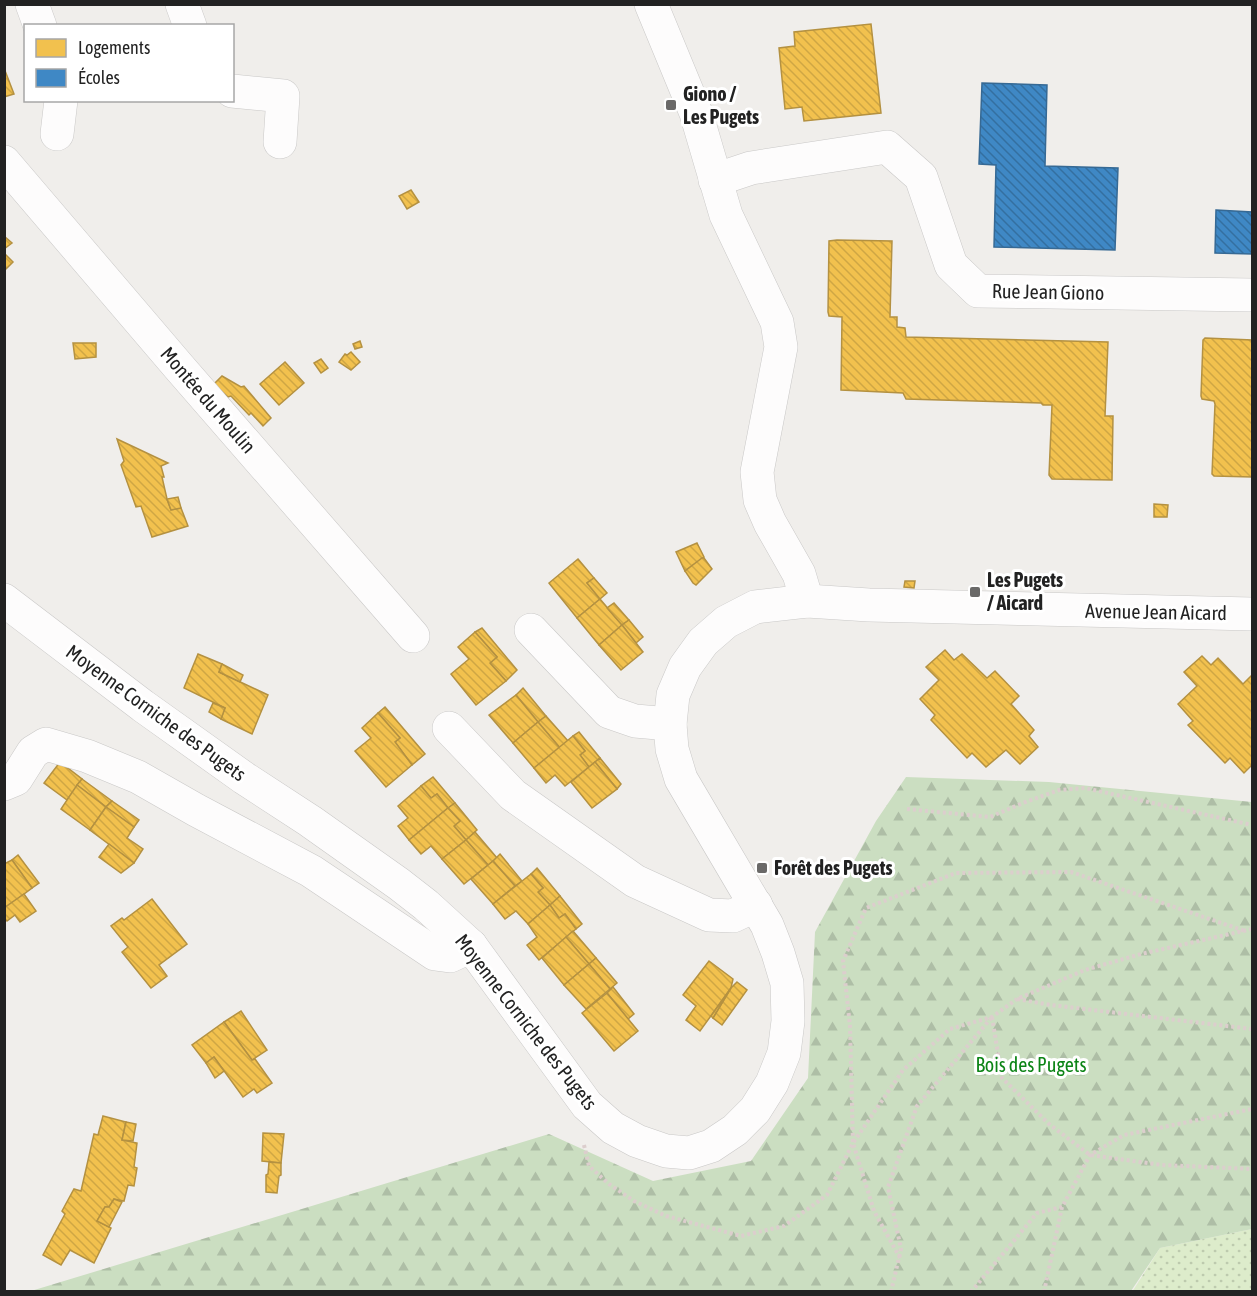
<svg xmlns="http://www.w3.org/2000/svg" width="1257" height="1296" viewBox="0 0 1257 1296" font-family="'Asap Condensed',sans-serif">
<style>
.grass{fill:url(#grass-dots)}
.forest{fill:url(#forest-firs)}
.homes{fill:url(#homes-back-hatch);stroke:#b49141;stroke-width:1.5}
.schools{fill:url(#schools-back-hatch);stroke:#366994;stroke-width:1.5}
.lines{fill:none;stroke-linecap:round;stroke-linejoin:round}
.minor-casing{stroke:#c9c8c7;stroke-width:34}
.path{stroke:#dccecd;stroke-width:4;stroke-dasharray:3 3;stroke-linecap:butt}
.minor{stroke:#fdfcfc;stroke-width:33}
.poi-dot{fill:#6a6968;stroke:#fff;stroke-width:2}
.labels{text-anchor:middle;stroke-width:6;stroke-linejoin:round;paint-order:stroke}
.poi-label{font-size:20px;font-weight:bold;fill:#222;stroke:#fff;text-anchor:start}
.street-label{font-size:20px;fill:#222;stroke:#fff}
.park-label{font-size:20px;fill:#0c8416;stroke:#fff}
</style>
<defs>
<pattern id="grass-dots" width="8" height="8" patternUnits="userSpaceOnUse" patternTransform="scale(1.5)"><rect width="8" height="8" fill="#ddeccb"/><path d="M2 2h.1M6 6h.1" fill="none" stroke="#bdcaae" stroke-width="1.8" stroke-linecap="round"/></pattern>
<pattern id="forest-firs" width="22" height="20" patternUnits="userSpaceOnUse" patternTransform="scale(1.5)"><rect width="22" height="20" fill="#cbdec1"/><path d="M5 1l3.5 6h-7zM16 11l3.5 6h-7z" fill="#aebea6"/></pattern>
<pattern id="homes-back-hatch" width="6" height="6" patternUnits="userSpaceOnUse" patternTransform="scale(1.5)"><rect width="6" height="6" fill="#f2c14e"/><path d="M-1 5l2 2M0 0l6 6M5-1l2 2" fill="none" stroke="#cfa644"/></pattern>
<pattern id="schools-back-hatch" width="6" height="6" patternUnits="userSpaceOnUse" patternTransform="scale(1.5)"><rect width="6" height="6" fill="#3f88c5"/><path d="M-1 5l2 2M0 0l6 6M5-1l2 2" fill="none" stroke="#346fa0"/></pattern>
</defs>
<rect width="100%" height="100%" fill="#f0eeeb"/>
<polygon class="grass" points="1252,1229 1252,1291 1132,1292 1160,1248"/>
<polygon class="forest" points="906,777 1049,782 1252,802 1252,1229 1160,1248 1131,1291 31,1291 549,1134 653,1181 751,1161 808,1078 815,932 876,821"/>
<g class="homes">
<polygon points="871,24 881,113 804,121 802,107 785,109 779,48 795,46 794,32"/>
<polygon points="4,68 14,94 4,97"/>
<polygon points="411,190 419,202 407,209 399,196"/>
<polygon points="4,236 12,243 4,249"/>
<polygon points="837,240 892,241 890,317 897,317 897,327 905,328 906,337 1108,342 1105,416 1113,416 1112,480 1052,479 1049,475 1052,405 1043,405 1041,403 906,399 903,393 841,390 842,317 829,316 828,312 829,241"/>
<polygon points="4,253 13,262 4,271"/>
<polygon points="1205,338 1252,340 1252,477 1214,476 1212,474 1215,404 1214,401 1202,399 1201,396 1203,340"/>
<polygon points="360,341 362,347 355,349 353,344"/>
<polygon points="73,343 96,343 96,357 75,359"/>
<polygon points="351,352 360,362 351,370 339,362 345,354 347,355"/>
<polygon points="321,359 328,368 321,373 314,363"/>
<polygon points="285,362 304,383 279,405 260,384"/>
<polygon points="222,376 241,387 244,386 271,418 263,426 251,413 249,415 231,396 228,397 214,384"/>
<polygon points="117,439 168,463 161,466 164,477 162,477 167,499 171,510 181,508 188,526 152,537 141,506 136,507 121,465 124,461"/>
<polygon points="178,497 181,508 171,510 167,499"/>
<polygon points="1154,504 1168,505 1167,517 1154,517"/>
<polygon points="697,543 704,557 685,571 676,552"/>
<polygon points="702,558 704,558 712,569 696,585 693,583 685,571"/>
<polygon points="578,559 594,578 587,583 600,599 577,618 549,583"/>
<polygon points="594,578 607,593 600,599 587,583"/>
<polygon points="905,581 915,581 914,588 904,587"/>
<polygon points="600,599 622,625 599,645 577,618"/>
<polygon points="614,603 629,620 622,625 607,608"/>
<polygon points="629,620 643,637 636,643 622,625"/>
<polygon points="622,625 643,652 621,670 599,645"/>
<polygon points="482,628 517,670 506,681 490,663 497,657 475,632"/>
<polygon points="475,632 497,657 490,663 506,681 476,705 451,674 469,659 458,647"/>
<polygon points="945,650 954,660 962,654 987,678 995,671 1019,696 1011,704 1034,730 1029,736 1038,747 1020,764 1006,750 986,767 972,753 967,758 931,720 935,715 920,699 939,680 926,667"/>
<polygon points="198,654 222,664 219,672 268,695 252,734 221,719 225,708 184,688"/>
<polygon points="1202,656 1211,665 1218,658 1243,684 1252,675 1252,765 1244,773 1230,758 1225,763 1188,725 1193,721 1178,704 1197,686 1184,672"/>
<polygon points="222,664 243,675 240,682 219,672"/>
<polygon points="523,688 546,716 538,722 516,695"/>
<polygon points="516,695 538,722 513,743 489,715"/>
<polygon points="213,703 225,708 221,719 209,712"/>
<polygon points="385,707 425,754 412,765 395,742 400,738 378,713"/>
<polygon points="378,713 400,738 395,742 412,765 386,787 355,751 371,738 362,728"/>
<polygon points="546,716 568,741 560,748 538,722"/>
<polygon points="538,722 560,748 534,768 513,743"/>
<polygon points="579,732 600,758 589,767 580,755 585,751 573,736"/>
<polygon points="573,736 585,751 580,755 589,767 565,786 555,775 546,783 534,768"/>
<polygon points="600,758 621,784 617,789 595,762"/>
<polygon points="60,762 82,779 67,800 44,783"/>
<polygon points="595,762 617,789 592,808 571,782"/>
<polygon points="433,777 455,803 448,808 437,794 431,798 421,786"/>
<polygon points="82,779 112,801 106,807 77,785"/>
<polygon points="77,785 106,807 90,830 61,809"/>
<polygon points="421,786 431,798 437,794 448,808 409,840 398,826 408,818 398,806"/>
<polygon points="112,801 139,820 134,827 106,807"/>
<polygon points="455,803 477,830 466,840 454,826 460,821 448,808"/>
<polygon points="106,807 134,827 127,838 143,849 134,863 90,830"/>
<polygon points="448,808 460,821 454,826 466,840 442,859 431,846 421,854 409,840"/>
<polygon points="475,832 497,858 488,865 466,840"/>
<polygon points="466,840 488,865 464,884 442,859"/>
<polygon points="109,844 134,863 121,873 99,857"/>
<polygon points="500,854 522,881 515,886 493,861"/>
<polygon points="18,855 39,883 32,888 12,860"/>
<polygon points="12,860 32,888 5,908 4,864"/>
<polygon points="493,861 515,886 493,904 471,879"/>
<polygon points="537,868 560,896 550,905 538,892 543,888 531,874"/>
<polygon points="531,874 543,888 538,892 550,905 528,924 516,911 505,919 493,904"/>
<polygon points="24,894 36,911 20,922 15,915 7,921 4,918 4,908"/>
<polygon points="560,896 582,924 576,929 565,914 559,918 550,905"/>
<polygon points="152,899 187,944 159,965 167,976 151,988 122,952 128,947 111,926 122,918 124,920"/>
<polygon points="550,905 559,918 565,914 576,929 539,960 527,945 537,937 528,924"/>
<polygon points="573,931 596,958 589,964 566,937"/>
<polygon points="566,937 589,964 564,985 542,958"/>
<polygon points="596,958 617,983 610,989 589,964"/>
<polygon points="709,961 733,979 731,988 700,1031 686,1020 696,1006 683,995"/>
<polygon points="589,964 610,989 586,1009 564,985"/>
<polygon points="737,982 747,990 722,1025 713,1018 731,988"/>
<polygon points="613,987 634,1014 628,1019 607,993"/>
<polygon points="731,988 714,1016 713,1018 711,1016"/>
<polygon points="607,993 638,1031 614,1051 582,1013"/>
<polygon points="241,1011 267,1050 252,1060 224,1022"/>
<polygon points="224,1022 252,1060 255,1059 272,1083 257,1093 254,1089 243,1097 214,1057 206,1063 192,1045"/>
<polygon points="214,1057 224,1071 215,1078 206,1063"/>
<polygon points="103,1116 126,1122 122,1140 137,1143 134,1167 137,1168 134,1186 128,1185 124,1201 114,1199 109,1207 105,1207 97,1221 111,1228 94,1263 70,1250 61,1265 43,1255 65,1214 62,1211 74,1189 81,1191 94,1134 98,1135"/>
<polygon points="126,1122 136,1124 133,1141 122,1140"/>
<polygon points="263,1133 284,1134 281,1163 262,1161"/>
<polygon points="269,1162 281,1163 281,1175 279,1176 277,1193 266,1192 266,1175 268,1174"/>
<polygon points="114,1199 122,1202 109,1227 97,1221 105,1207 109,1207"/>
</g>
<g class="schools">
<polygon points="982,83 1047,85 1045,166 1118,168 1115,250 994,247 996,165 979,164"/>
<polygon points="1216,210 1252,212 1252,254 1215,253"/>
</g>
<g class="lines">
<defs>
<g id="minor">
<polyline points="32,4 40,26"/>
<polyline points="182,4 190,26"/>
<polyline points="651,4 696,113 726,215 777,322 781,347 757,472 760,500 770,523 799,574 807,601"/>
<polyline points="232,91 283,96 280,142"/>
<polyline points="57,134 61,100"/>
<polyline points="4,162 179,367 413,636"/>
<polyline points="715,180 751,168 887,147 921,177 951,265 978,291 1252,295"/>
<polyline points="4,600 143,706 244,778 310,821 399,884 426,905 471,946 587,1105 613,1128 637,1141 666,1151 689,1153 711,1146 735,1130 755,1110 772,1083 784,1053 788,1021 787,983 778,953 767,925 681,779 672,749 670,724 673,695 685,667 703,642 726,622 755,607 807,601 869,605 1252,614"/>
<polyline points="531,630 609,712 635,721 670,724"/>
<polyline points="449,728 513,795 635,881 709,915 733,916 756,905"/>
<polyline points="4,784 16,779 33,752 46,744 87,756 138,777 196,810 311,871 435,954 450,956 471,946"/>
</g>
</defs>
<use href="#minor" class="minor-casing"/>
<g class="path">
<polyline points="907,809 990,817 1023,803 1059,790 1085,788 1252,825"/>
<polyline points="1252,929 1141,954 1085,970 1017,999 1051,1005 1252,1029"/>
<polyline points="992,1017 1002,1078 1049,1124 1090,1155 1162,1165 1252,1169"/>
<polyline points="584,1145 589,1166 609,1184 634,1201 666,1216 741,1236 784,1226 827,1195 853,1143 903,1070 950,1029 992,1017 1017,999"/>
<polyline points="900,1258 874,1211 853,1143 850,1026 843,961 866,908 956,873 1071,872 1245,931"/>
<polyline points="891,1292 901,1249 888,1187 917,1106 992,1017"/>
<polyline points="971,1292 1037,1213 1062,1207"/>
<polyline points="1044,1292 1062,1207 1090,1155 1124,1135 1252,1109"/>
</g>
<use href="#minor" class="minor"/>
</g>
<g class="poi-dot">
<rect x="665" y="99" width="12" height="12" rx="3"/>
<rect x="969" y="586" width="12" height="12" rx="3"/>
<rect x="756" y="862" width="12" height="12" rx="3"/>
</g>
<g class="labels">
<g class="poi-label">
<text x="683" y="101">Giono /<tspan x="683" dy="23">Les Pugets</tspan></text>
<text x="987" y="587">Les Pugets<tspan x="987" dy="23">/ Aicard</tspan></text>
<text x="774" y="875">Forêt des Pugets</text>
</g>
<g class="street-label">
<text transform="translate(1048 292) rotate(1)" y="7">Rue Jean Giono</text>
<text transform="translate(208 400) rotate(49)" y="7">Montée du Moulin</text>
<text transform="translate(1156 612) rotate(1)" y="7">Avenue Jean Aicard</text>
<text transform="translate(156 713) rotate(36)" y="7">Moyenne Corniche des Pugets</text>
<text transform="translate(526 1022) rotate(52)" y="7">Moyenne Corniche des Pugets</text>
</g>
<g class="park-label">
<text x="1031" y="1072">Bois des Pugets</text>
</g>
</g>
<rect width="1257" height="1296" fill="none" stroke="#222222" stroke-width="12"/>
<rect x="24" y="24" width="210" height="78" fill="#ffffff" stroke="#a7a7a7" stroke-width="1.5"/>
<rect x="36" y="39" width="30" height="18" fill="#f2c14e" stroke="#a7a7a7" stroke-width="1.5"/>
<text x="78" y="54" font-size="18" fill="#222222">Logements</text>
<rect x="36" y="69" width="30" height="18" fill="#3f88c5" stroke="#a7a7a7" stroke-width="1.5"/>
<text x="78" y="84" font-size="18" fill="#222222">Écoles</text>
</svg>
